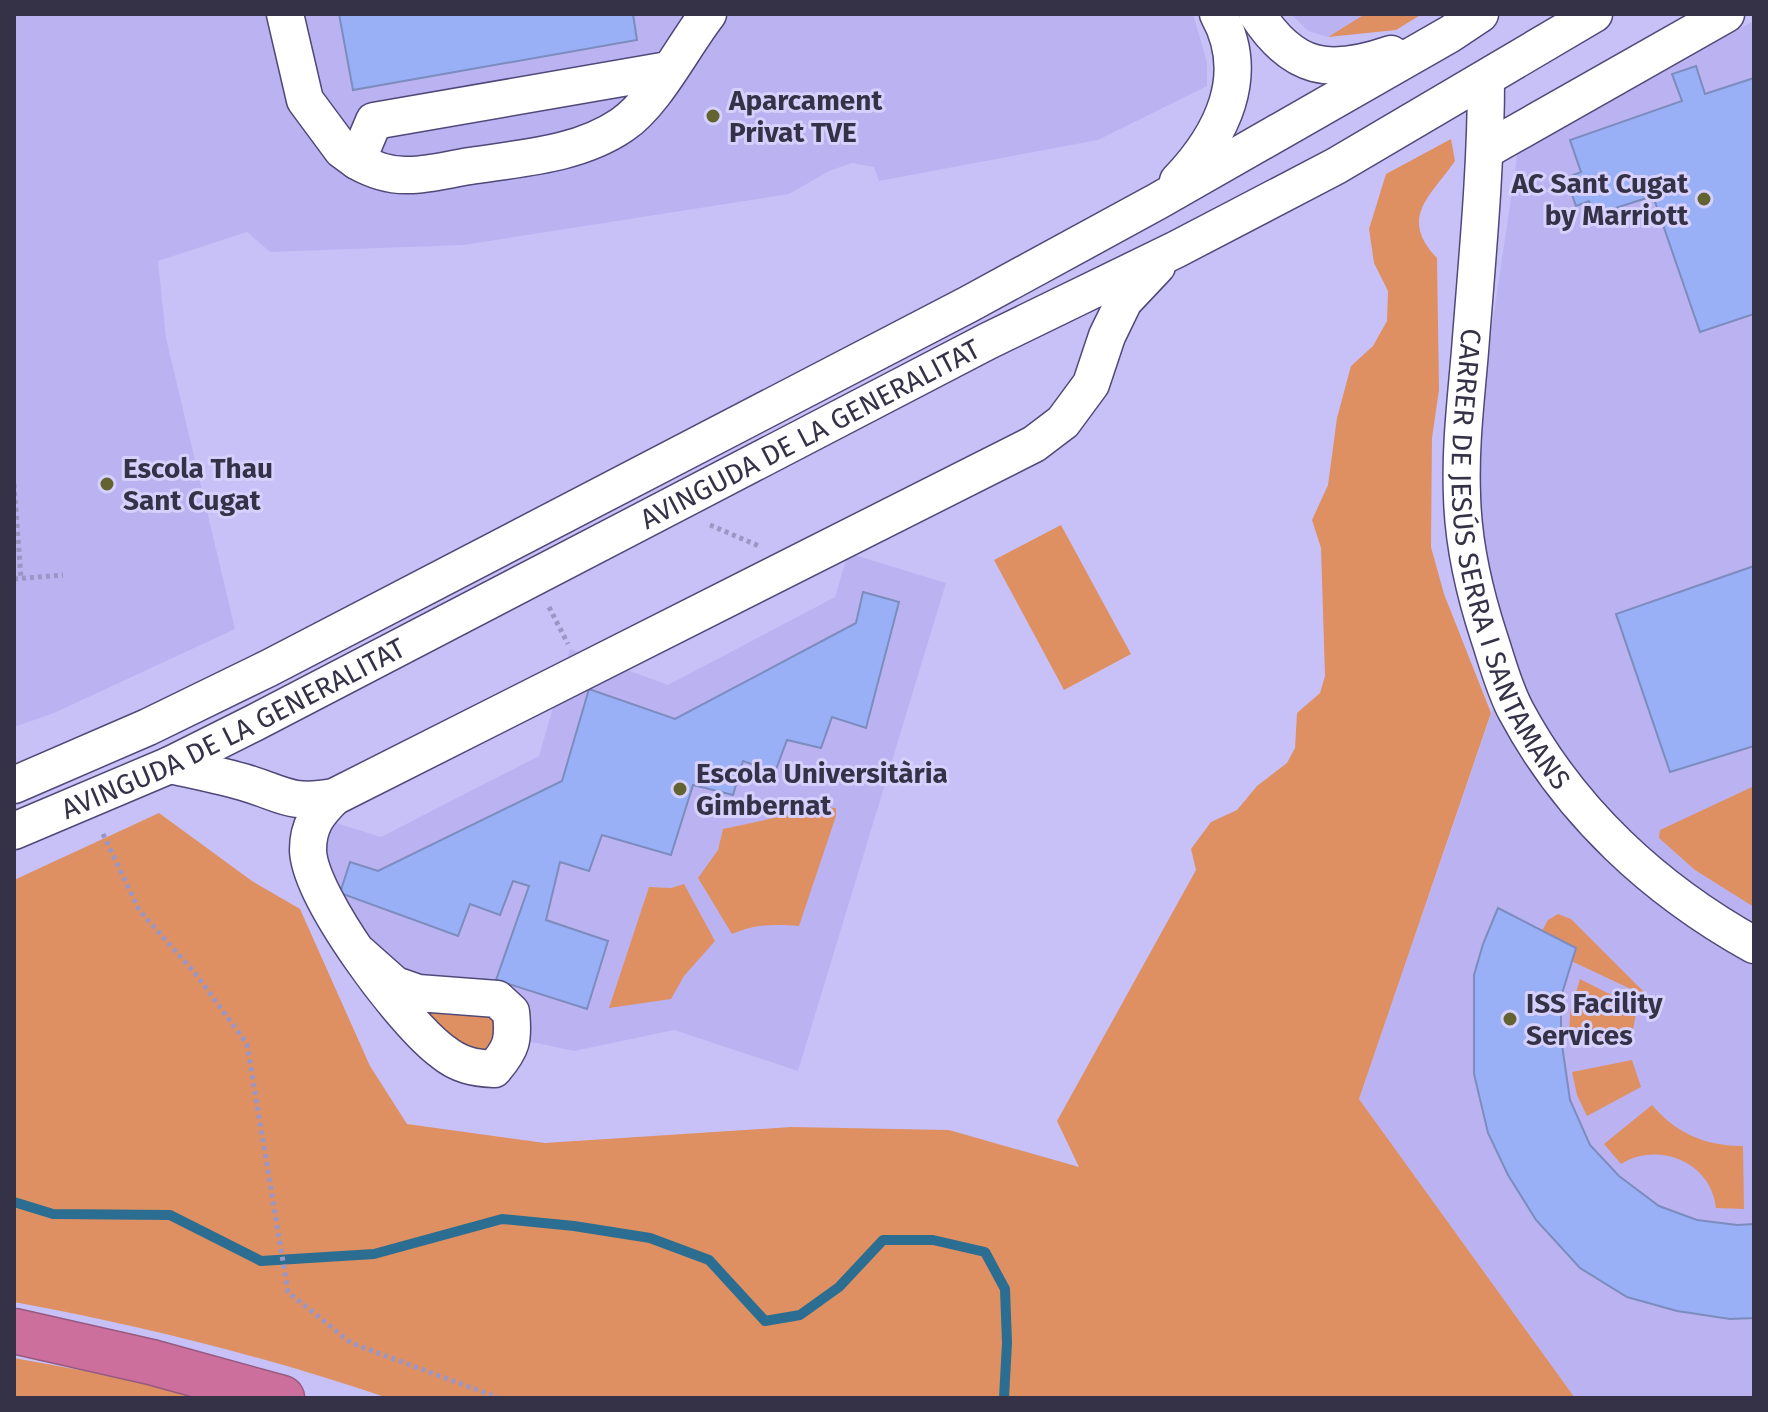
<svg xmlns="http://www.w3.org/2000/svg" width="1768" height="1412" viewBox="0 0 1768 1412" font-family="'Fira Sans',sans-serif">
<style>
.built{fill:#bbb3f1}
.green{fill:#de9063}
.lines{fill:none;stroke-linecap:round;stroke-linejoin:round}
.stream{stroke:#2b6e91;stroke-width:10}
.building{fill:#99b0f7;stroke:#7c8cbe;stroke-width:2}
.minor-casing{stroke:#504878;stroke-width:39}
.highway-casing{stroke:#975a7f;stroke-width:47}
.path{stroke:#9b96c3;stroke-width:5;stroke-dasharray:4 4;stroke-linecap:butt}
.minor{stroke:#fff;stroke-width:36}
.highway{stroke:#cc6f9d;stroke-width:44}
.poi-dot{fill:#626331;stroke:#d5d0fc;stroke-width:3}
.labels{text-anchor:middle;stroke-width:6;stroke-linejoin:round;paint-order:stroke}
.poi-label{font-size:28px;font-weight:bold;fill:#353248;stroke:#d5d0fc;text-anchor:start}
.street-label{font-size:28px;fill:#353248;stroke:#d5d0fc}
</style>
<rect width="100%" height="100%" fill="#c8c1f8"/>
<g class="built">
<polygon points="14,14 1193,14 1207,62 1207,86 1098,140 879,181 874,167 852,163 829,171 789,194 464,245 270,252 247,232 158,261 166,338 235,629 54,713 14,727"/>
<polygon points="1291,14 1365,14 1328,37 1308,31"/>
<polygon points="1754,21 1754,1398 1575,1398 1359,1099 1508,665 1478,552 1476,436 1519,143"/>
<polygon points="848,553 946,583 798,1071 674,1030 574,1051 513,1038 373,978 312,871 333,822 381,837 539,756 570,649 668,685 835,597"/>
</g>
<g class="green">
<polygon points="1365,14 1422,14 1396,30 1328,37"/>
<path d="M1451 139 1455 161C1431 196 1398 217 1437 258L1439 390 1432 438 1431 547 1444 594 1491 713 1359 1099 1575 1398H388C267 1357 140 1325 14 1302V880L159 813 252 881 300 909 370 1066 407 1124 545 1143 791 1127 949 1130 1079 1167 1057 1121 1196 870 1191 849 1211 822 1237 810 1257 786 1287 763 1295 748 1297 713 1320 693 1325 676 1321 548 1312 520 1328 485 1337 418 1351 366 1373 346 1387 321 1388 291 1374 263 1369 229 1386 174Z"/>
<polygon points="1061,525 1131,654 1064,690 994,560"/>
<polygon points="1752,787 1754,791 1754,907 1695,870 1659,838 1660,830"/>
<path d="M825 807 836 808V816L799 926C775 924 755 924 732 934L698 878 718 850 723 829Z"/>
<polygon points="684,884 715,941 684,976 671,999 609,1008 649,887 671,888"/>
<polygon points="1558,914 1571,919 1650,998 1535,944 1548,920"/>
<polygon points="1580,979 1637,1008 1631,1041 1569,1042 1570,1013"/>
<polygon points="429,1004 497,1012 501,1036 483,1054 465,1048 422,1018"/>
<polygon points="1632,1060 1641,1087 1587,1116 1577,1095 1572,1072"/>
<path d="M1652 1105C1676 1133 1705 1146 1743 1146L1744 1209 1716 1208C1711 1162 1659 1141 1621 1164L1604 1144Z"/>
<polygon points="14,1358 129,1379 201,1398 14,1398"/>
</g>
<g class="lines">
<polyline class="stream" points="14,1202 53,1214 170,1215 261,1261 374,1254 502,1219 574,1226 650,1238 709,1260 765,1321 800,1315 839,1287 883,1240 933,1240 985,1252 1005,1289 1007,1343 1004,1398"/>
</g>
<g class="building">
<polygon points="339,14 633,14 637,40 353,90"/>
<polygon points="1696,66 1705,94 1754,78 1754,314 1700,332 1653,196 1594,215 1589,201 1576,206 1566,178 1581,172 1570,140 1682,101 1672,74"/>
<polygon points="1754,566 1754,746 1670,772 1616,614"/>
<polygon points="863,592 899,602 866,728 832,717 821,748 787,740 775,772 743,761 733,795 693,785 671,855 602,835 589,871 560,862 546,920 608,941 587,1009 496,980 529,886 513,881 500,915 470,904 458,936 340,893 350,862 378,871 562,781 589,689 675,719 856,623"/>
<polygon points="1498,908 1576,948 1561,997 1561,1038 1570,1100 1590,1145 1619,1176 1659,1206 1697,1220 1737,1225 1754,1224 1754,1318 1730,1319 1677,1311 1627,1297 1580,1268 1536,1220 1508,1175 1488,1133 1474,1074 1474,975 1483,944"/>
</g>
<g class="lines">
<defs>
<g id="minor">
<polyline points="285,14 305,100 342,150 357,161"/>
<path d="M1257 14C1294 71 1330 75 1391 54"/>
<path d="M668 70 374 121 357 161C373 170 390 176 409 175 429 175 450 169 470 166 521 158 578 155 622 125 655 103 683 46 708 14"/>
<path id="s1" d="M1486 79C1486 170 1477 260 1470 351 1466 399 1460 447 1462 495 1463 545 1474 591 1489 637 1497 661 1504 689 1516 711 1570 812 1655 890 1754 945"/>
<polyline points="1486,150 1726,14"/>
<path d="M1178 181C1222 135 1252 75 1218 14"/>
<path d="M170 765C194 770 219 775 243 782 284 794 289 805 334 797L1034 444 1063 422 1091 384 1107 336 1124 301 1157 266"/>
<polyline points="14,785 148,727 269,668 969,304 1158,201 1450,34 1480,14"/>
<path d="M334 797C318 813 308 825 308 850 309 897 404 1024 443 1052 459 1065 474 1068 494 1069 512 1048 514 1040 511 1012L497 999 418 993 395 985 359 953"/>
<path id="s2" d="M14 831 170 765 254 723 988 341 1177 249 1336 166 1594 14"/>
</g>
<polyline id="highway" points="14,1331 151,1362 282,1398"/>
</defs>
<use href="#minor" class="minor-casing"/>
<use href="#highway" class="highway-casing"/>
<g class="path">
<polyline points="14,484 21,578"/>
<polyline points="710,525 759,546"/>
<polyline points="14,579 63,575"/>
<polyline points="549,607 568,644"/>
<polyline points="103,834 139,910 195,973 247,1044 288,1292 351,1343 499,1398"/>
</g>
<use href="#minor" class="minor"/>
<use href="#highway" class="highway"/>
</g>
<g class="poi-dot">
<circle cx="713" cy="116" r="8"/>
<circle cx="1704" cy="199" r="8"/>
<circle cx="107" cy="484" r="8"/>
<circle cx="680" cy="789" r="8"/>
<circle cx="1510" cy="1019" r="8"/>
</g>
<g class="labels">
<g class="poi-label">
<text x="729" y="110">Aparcament<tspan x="729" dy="32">Privat TVE</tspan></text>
<text x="1688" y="193" text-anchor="end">AC Sant Cugat<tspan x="1688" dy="32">by Marriott</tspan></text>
<text x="123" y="478">Escola Thau<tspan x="123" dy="32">Sant Cugat</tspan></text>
<text x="696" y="783">Escola Universitària<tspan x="696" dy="32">Gimbernat</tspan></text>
<text x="1526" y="1013">ISS Facility<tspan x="1526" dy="32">Services</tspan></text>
</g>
<g class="street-label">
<text dy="10" stroke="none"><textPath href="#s2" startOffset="890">AVINGUDA DE LA GENERALITAT</textPath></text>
<text dy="10" stroke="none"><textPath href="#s1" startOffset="490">CARRER DE JESÚS SERRA I SANTAMANS</textPath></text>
<text dy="10" stroke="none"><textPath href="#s2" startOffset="242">AVINGUDA DE LA GENERALITAT</textPath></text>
</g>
</g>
<rect width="1768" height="1412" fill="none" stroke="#353248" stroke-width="32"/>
</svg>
